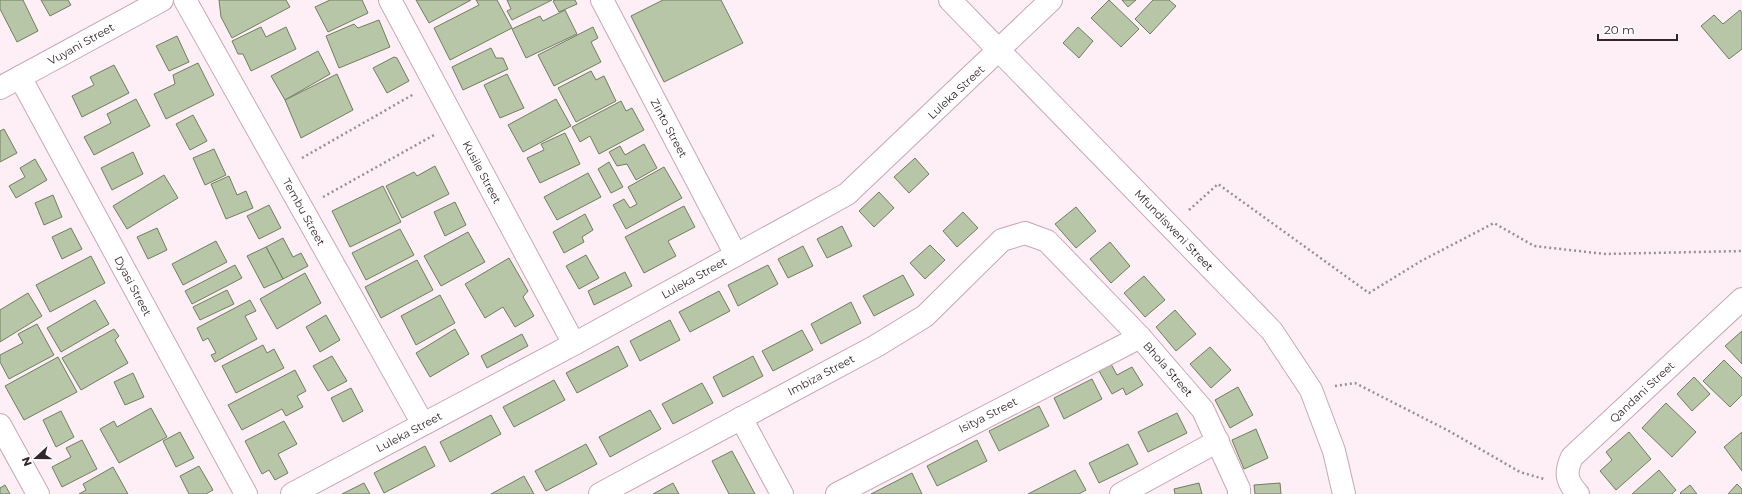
<svg xmlns="http://www.w3.org/2000/svg" width="1742" height="494" viewBox="0 0 1742 494" font-family="Montserrat,sans-serif">
<style>
.building{fill:#b7c6a6;stroke:#707e60}
.lines{fill:none;stroke-linecap:round;stroke-linejoin:round}
.minor-casing{stroke:#caa6b5;stroke-width:24}
.path{stroke:#9c8d94;stroke-width:2.5;stroke-dasharray:2 3;stroke-linecap:butt}
.minor{stroke:#fff;stroke-width:22}
.labels{text-anchor:middle;stroke-width:3.5;stroke-linejoin:round;paint-order:stroke}
.street-label{font-size:11px;fill:#33252b;stroke:#fff}
</style>
<rect width="100%" height="100%" fill="#feeef5"/>
<g class="building">
<polygon points="0,0 23,0 38,31 17,42 0,9"/>
<polygon points="41,0 68,0 71,5 50,16"/>
<polygon points="219,0 286,0 290,7 232,38 221,17"/>
<polygon points="330,0 362,0 368,13 328,32 315,7"/>
<polygon points="416,0 471,0 429,23"/>
<polygon points="476,0 497,0 512,28 450,60 434,28 479,5"/>
<polygon points="507,0 552,0 512,20 507,11 511,9"/>
<polygon points="556,0 575,0 577,4 559,12 553,1"/>
<polygon points="663,0 721,0 743,43 664,82 631,16"/>
<polygon points="1109,0 1139,29 1121,47 1091,18"/>
<polygon points="1122,0 1136,0 1128,7"/>
<polygon points="1153,0 1169,0 1176,6 1150,34 1135,19"/>
<polygon points="565,10 577,34 526,58 512,29 540,16 543,21"/>
<polygon points="1740,10 1742,13 1742,49 1729,59 1701,26 1714,15 1723,24"/>
<polygon points="379,20 390,47 339,68 326,36 354,24 358,28"/>
<polygon points="261,27 266,37 286,27 296,49 251,71 243,54 238,54 232,41"/>
<polygon points="593,27 598,38 591,42 601,62 554,86 538,55"/>
<polygon points="1078,27 1093,41 1079,58 1063,43"/>
<polygon points="177,36 189,62 169,71 156,46"/>
<polygon points="491,48 496,58 503,58 508,69 463,90 452,67"/>
<polygon points="318,51 330,74 285,100 271,76"/>
<polygon points="394,57 397,58 409,81 387,93 373,68"/>
<polygon points="198,63 214,95 166,119 154,94 175,84 173,75"/>
<polygon points="114,65 129,93 82,117 72,96 94,85 90,77"/>
<polygon points="591,71 596,80 604,76 616,101 576,122 558,88"/>
<polygon points="337,74 353,110 301,138 285,100"/>
<polygon points="507,74 524,108 500,118 484,85"/>
<polygon points="136,99 150,126 94,155 84,137 111,123 107,114"/>
<polygon points="556,99 571,126 523,152 508,125"/>
<polygon points="621,101 626,111 632,108 644,130 599,154 590,136 580,142 572,127"/>
<polygon points="193,115 207,141 190,150 176,124"/>
<polygon points="4,129 17,153 0,162 0,131"/>
<polygon points="565,133 580,164 540,183 527,158 544,150 541,144"/>
<polygon points="644,144 657,168 636,180 627,164 617,166 609,152 620,146 625,155"/>
<polygon points="214,149 226,175 205,185 193,158"/>
<polygon points="133,152 143,174 112,190 101,168"/>
<polygon points="915,158 929,174 909,193 894,177"/>
<polygon points="35,159 47,180 16,198 9,186 25,177 20,168"/>
<polygon points="609,162 623,187 611,193 598,169"/>
<polygon points="435,166 449,194 402,218 386,186 414,172 417,176"/>
<polygon points="664,167 682,198 626,229 613,205 624,199 630,208 637,204 628,187"/>
<polygon points="588,173 601,197 557,220 544,197"/>
<polygon points="164,175 178,198 127,229 113,206"/>
<polygon points="229,176 237,195 246,191 253,208 226,219 211,184"/>
<polygon points="383,186 401,222 350,247 332,211"/>
<polygon points="879,192 894,208 874,227 859,211"/>
<polygon points="53,195 62,217 44,225 35,203"/>
<polygon points="455,202 466,225 445,236 434,212"/>
<polygon points="269,205 281,228 259,239 247,216"/>
<polygon points="684,206 695,227 668,241 676,256 644,273 625,237"/>
<polygon points="1076,207 1096,231 1076,248 1055,224"/>
<polygon points="963,212 978,228 957,247 943,231"/>
<polygon points="585,214 593,230 582,237 584,242 564,253 553,232"/>
<polygon points="842,226 852,246 827,258 817,239"/>
<polygon points="71,228 82,249 62,259 52,237"/>
<polygon points="157,228 167,250 148,259 137,237"/>
<polygon points="400,229 414,255 366,280 352,253"/>
<polygon points="468,232 485,262 441,286 424,256"/>
<polygon points="283,238 293,257 301,253 308,266 283,279 266,247"/>
<polygon points="216,241 227,262 183,285 172,264"/>
<polygon points="1110,242 1130,266 1111,283 1090,259"/>
<polygon points="930,245 945,260 925,279 910,263"/>
<polygon points="803,246 813,266 788,278 778,259"/>
<polygon points="266,247 283,279 264,288 247,256"/>
<polygon points="586,255 599,278 579,289 566,266"/>
<polygon points="91,256 105,283 50,312 36,285"/>
<polygon points="509,258 528,291 523,297 534,316 515,327 503,307 485,318 465,284"/>
<polygon points="417,260 433,290 381,318 365,287"/>
<polygon points="235,265 242,278 192,304 185,291"/>
<polygon points="768,265 778,284 738,306 728,285"/>
<polygon points="625,272 632,286 594,305 588,291"/>
<polygon points="305,273 321,303 277,329 260,299"/>
<polygon points="903,275 914,295 874,316 863,296"/>
<polygon points="1144,276 1165,300 1145,317 1124,293"/>
<polygon points="227,290 234,304 200,320 193,307"/>
<polygon points="719,291 730,311 690,332 679,312"/>
<polygon points="28,293 42,316 0,342 0,310"/>
<polygon points="440,295 455,323 416,345 401,316"/>
<polygon points="95,300 109,324 61,352 47,328"/>
<polygon points="250,300 256,311 245,316 257,339 215,362 211,355 216,353 208,338 203,341 197,328"/>
<polygon points="851,302 861,323 821,344 811,324"/>
<polygon points="1175,310 1196,334 1176,351 1156,327"/>
<polygon points="326,315 340,340 320,352 306,327"/>
<polygon points="670,320 680,340 640,361 630,341"/>
<polygon points="37,324 54,355 9,379 0,362 0,355 23,343 18,334"/>
<polygon points="114,329 119,336 115,340 128,363 81,390 62,358"/>
<polygon points="455,329 469,354 430,377 416,353"/>
<polygon points="802,330 813,350 773,371 762,351"/>
<polygon points="1742,331 1742,364 1725,346"/>
<polygon points="522,334 528,346 487,368 481,356"/>
<polygon points="263,345 267,353 274,349 284,368 236,393 222,366"/>
<polygon points="618,346 628,366 577,393 566,373"/>
<polygon points="1210,347 1231,370 1211,388 1190,364"/>
<polygon points="332,356 347,381 328,391 313,366"/>
<polygon points="753,356 763,376 723,397 713,377"/>
<polygon points="58,357 77,392 24,420 5,386"/>
<polygon points="1724,360 1742,378 1742,395 1730,407 1703,381"/>
<polygon points="1111,364 1117,375 1132,367 1143,385 1126,395 1123,388 1112,394 1099,371"/>
<polygon points="295,370 306,391 297,396 303,407 286,416 282,409 242,430 228,405"/>
<polygon points="133,373 144,397 125,405 114,382"/>
<polygon points="1694,377 1710,394 1692,411 1677,394"/>
<polygon points="1092,379 1102,399 1064,419 1054,398"/>
<polygon points="554,380 565,400 514,427 503,407"/>
<polygon points="702,383 713,403 673,424 662,404"/>
<polygon points="1238,387 1253,415 1230,428 1215,400"/>
<polygon points="351,388 363,411 343,422 331,398"/>
<polygon points="1666,403 1696,432 1672,457 1642,428"/>
<polygon points="1039,406 1049,426 999,451 989,431"/>
<polygon points="151,408 167,437 119,463 100,429 114,421 117,427"/>
<polygon points="650,410 661,429 610,457 599,437"/>
<polygon points="61,411 74,437 56,447 43,420"/>
<polygon points="1177,413 1187,433 1148,452 1138,432"/>
<polygon points="491,415 501,434 450,462 440,442"/>
<polygon points="284,421 297,444 278,454 288,473 275,480 269,470 262,474 245,441"/>
<polygon points="1256,429 1268,458 1244,469 1232,440"/>
<polygon points="180,432 194,458 176,467 163,441"/>
<polygon points="1629,432 1651,459 1616,490 1600,471 1612,460 1606,452"/>
<polygon points="1742,432 1742,471 1724,447"/>
<polygon points="82,440 97,469 62,487 52,467 71,457 66,448"/>
<polygon points="977,440 987,461 937,486 927,466"/>
<polygon points="586,444 597,464 546,491 535,471"/>
<polygon points="1128,444 1138,464 1099,483 1089,463"/>
<polygon points="425,446 435,466 384,493 374,473"/>
<polygon points="732,451 755,494 729,494 712,461"/>
<polygon points="199,466 213,490 206,494 189,494 180,476"/>
<polygon points="113,467 128,494 79,494 86,490 83,484"/>
<polygon points="1075,470 1086,490 1079,494 1028,494"/>
<polygon points="1659,470 1676,490 1672,494 1632,494"/>
<polygon points="912,473 922,494 871,494"/>
<polygon points="524,476 534,494 491,494"/>
<polygon points="364,483 370,494 342,494"/>
<polygon points="673,483 679,494 653,494"/>
<polygon points="1199,483 1202,494 1175,494 1174,489"/>
<polygon points="1280,483 1281,494 1255,494 1254,485"/>
<polygon points="1737,484 1742,489 1742,494 1728,494"/>
<polygon points="5,485 10,494 0,494 0,488"/>
<polygon points="1690,485 1697,494 1681,494 1680,493"/>
</g>
<g class="lines">
<defs>
<g id="minor">
<polyline points="185,0 423,424"/>
<polyline points="390,0 574,344"/>
<polyline points="602,0 736,255"/>
<polyline points="950,0 1272,331 1311,390 1334,451 1344,494"/>
<polyline points="20,77 246,494"/>
<polyline points="0,88 162,0"/>
<polyline points="741,418 782,494"/>
<polyline points="0,425 38,494"/>
<polyline points="292,494 574,344 847,194 1051,0"/>
<polyline points="600,494 876,346 925,316 1002,240 1025,233 1047,241 1140,337 1203,410 1239,489 1239,494"/>
<polyline points="837,494 1140,337"/>
<polyline points="1121,494 1218,441"/>
<path d="M1578 494C1566 481 1565 472 1572 457L1742 299"/>
</g>
</defs>
<use href="#minor" class="minor-casing"/>
<g class="path">
<polyline points="302,158 414,94"/>
<polyline points="323,197 434,135"/>
<polyline points="1189,210 1218,184 1369,293 1421,261 1494,223 1534,246 1605,254 1742,251"/>
<polyline points="1335,386 1355,383 1449,431 1520,472 1544,479"/>
</g>
<use href="#minor" class="minor"/>
</g>
<g class="labels">
<g class="street-label">
<text transform="translate(81 44) rotate(-29)" y="4">Vuyani Street</text>
<text transform="translate(956 92) rotate(-43)" y="4">Luleka Street</text>
<text transform="translate(669 128) rotate(62)" y="4">Zinto Street</text>
<text transform="translate(482 172) rotate(62)" y="4">Kusile Street</text>
<text transform="translate(304 212) rotate(61)" y="4">Tembu Street</text>
<text transform="translate(1174 230) rotate(46)" y="4">Mfundisweni Street</text>
<text transform="translate(694 278) rotate(-29)" y="4">Luleka Street</text>
<text transform="translate(133 286) rotate(62)" y="4">Dyasi Street</text>
<text transform="translate(1168 369) rotate(49)" y="4">Bhola Street</text>
<text transform="translate(821 375) rotate(-28)" y="4">Imbiza Street</text>
<text transform="translate(1642 392) rotate(-43)" y="4">Qandani Street</text>
<text transform="translate(988 415) rotate(-27)" y="4">Isitya Street</text>
<text transform="translate(409 432) rotate(-28)" y="4">Luleka Street</text>
</g>
</g>
<g transform="translate(36 458) rotate(249)" stroke="#ffffff" stroke-width="3" paint-order="stroke">
<path d="M0-3L7 15L0 10L-7 15Z" fill="#33252b"/>
<text y="-6" font-size="11" font-weight="bold" text-anchor="middle" fill="#33252b">N</text>
</g>
<path d="M1598 34v6h79v-6" fill="none" stroke="#33252b" stroke-width="2"/>
<text x="1604" y="34" font-size="12" fill="#33252b" stroke="#ffffff" stroke-width="3" paint-order="stroke">20 m</text>
</svg>
